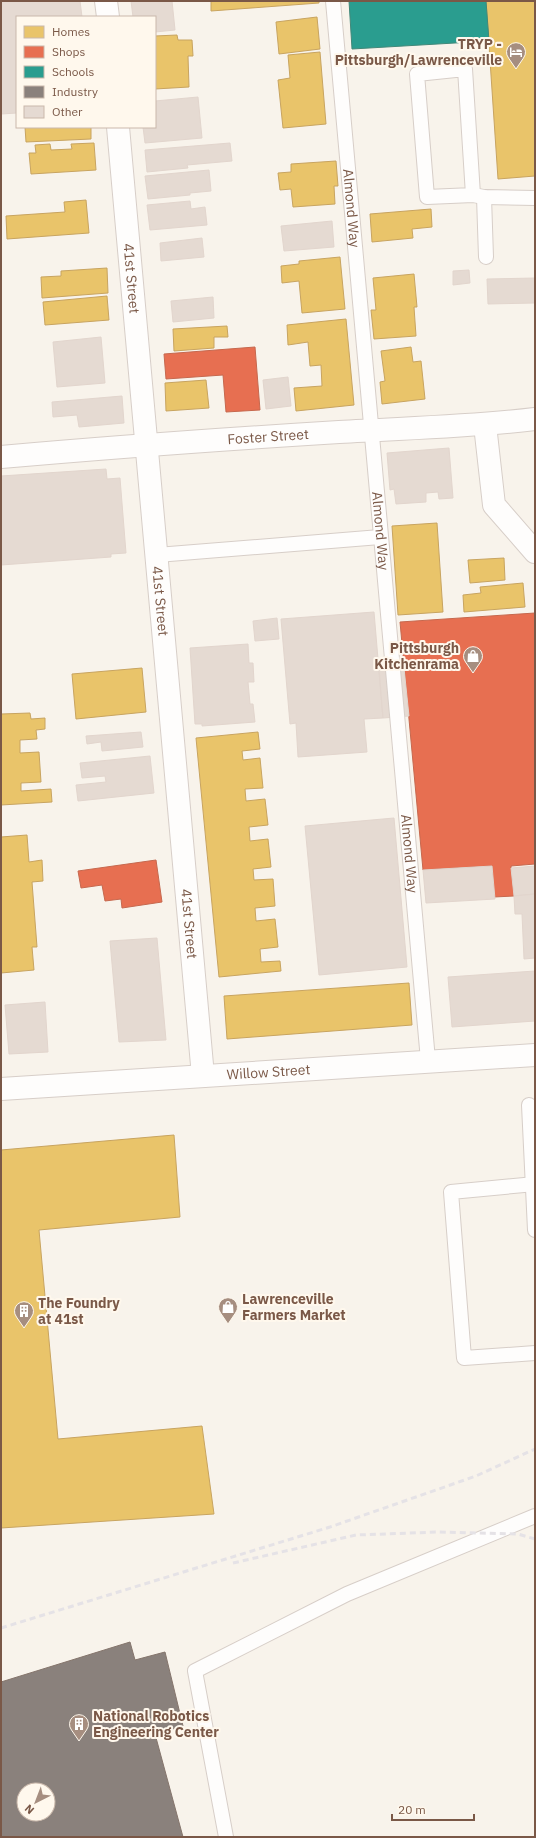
<svg xmlns="http://www.w3.org/2000/svg" width="536" height="1838" viewBox="0 0 536 1838" font-family="'IBM Plex Sans',sans-serif">
<style>
.homes{fill:#e9c46a;stroke:#c8a460}
.shops{fill:#e76f51;stroke:#c6684e}
.schools{fill:#2a9d8f;stroke:#428879}
.industry{fill:#8a817c;stroke:#85756c;fill-rule:evenodd}
.building{fill:#e5dad2;stroke:#e2d5cd}
.lines{fill:none;stroke-linecap:round;stroke-linejoin:round}
.service-casing{stroke:#d7cec8;stroke-width:16}
.minor-casing{stroke:#d7cec8;stroke-width:24}
.service{stroke:#fefdfc;stroke-width:14}
.minor{stroke:#fefdfc;stroke-width:22}
.rail{stroke:#e5e2e6;stroke-width:3;stroke-dasharray:6 4;stroke-linecap:butt}
.labels{text-anchor:middle;stroke-width:4;stroke-linejoin:round;paint-order:stroke}
.poi-label{font-size:14px;font-weight:bold;fill:#7a5847;stroke:#fff8ed;text-anchor:start}
.street-label{font-size:14px;fill:#7a5847;stroke:#fff8ed}
</style>
<rect width="100%" height="100%" fill="#f8f3eb"/>
<g class="homes">
<polygon points="211,1 319,1 319,3 211,11"/>
<polygon points="486,1 535,1 535,176 498,179"/>
<polygon points="317,17 320,49 279,54 276,22"/>
<polygon points="177,35 178,40 192,40 193,56 188,56 189,87 155,89 155,36"/>
<polygon points="320,52 326,124 283,128 278,80 290,78 288,55"/>
<polygon points="25,127 91,127 91,139 26,142"/>
<polygon points="94,143 96,170 31,174 29,153 36,153 35,145 50,144 51,150 72,149 71,144"/>
<polygon points="336,161 338,186 334,186 335,204 293,207 291,189 280,190 278,173 291,172 291,164"/>
<polygon points="86,200 89,233 7,239 6,216 65,212 64,202"/>
<polygon points="431,209 432,227 412,229 413,238 372,242 370,214"/>
<polygon points="340,257 345,309 302,313 299,281 282,283 281,266 299,264 299,261"/>
<polygon points="107,268 108,293 42,298 41,277 61,276 61,271"/>
<polygon points="414,274 417,307 414,307 416,336 374,339 371,310 376,310 373,278"/>
<polygon points="107,296 109,320 45,325 43,302"/>
<polygon points="346,319 354,405 296,411 294,388 322,386 321,365 310,366 308,342 288,345 287,325"/>
<polygon points="227,326 228,337 214,337 214,348 174,351 173,329"/>
<polygon points="411,347 413,362 421,361 425,399 382,404 380,382 385,381 381,351"/>
<polygon points="206,380 209,408 166,411 165,383"/>
<polygon points="437,523 443,612 398,615 392,526"/>
<polygon points="504,558 505,580 470,583 468,560"/>
<polygon points="523,583 525,607 464,612 463,595 481,593 480,587"/>
<polygon points="142,668 146,712 76,719 72,674"/>
<polygon points="30,713 31,719 45,718 45,729 36,730 37,739 20,740 20,753 39,752 41,782 21,783 21,791 51,789 52,802 1,805 1,714"/>
<polygon points="258,732 260,749 242,751 243,760 260,758 263,788 245,789 246,801 265,799 268,825 249,827 250,841 268,839 271,867 253,869 254,880 273,879 275,906 255,908 256,921 275,919 278,947 260,949 261,962 280,961 281,971 219,977 196,738"/>
<polygon points="27,835 29,862 42,860 43,881 32,882 37,947 32,947 34,970 1,973 1,837"/>
<polygon points="409,983 412,1025 227,1039 224,996"/>
<polygon points="174,1135 180,1217 39,1230 58,1439 202,1426 214,1514 1,1528 1,1150"/>
</g>
<g class="shops">
<polygon points="255,347 260,410 226,412 223,375 166,379 164,354"/>
<polygon points="535,613 535,864 511,866 514,896 494,897 492,866 423,870 400,622"/>
<polygon points="156,860 162,902 122,908 121,899 105,901 102,885 81,888 78,871"/>
</g>
<polygon class="schools" points="349,1 486,1 489,41 352,49"/>
<path class="industry" d="M130 1642 135 1660 165 1652 183 1726 155 1734 183 1837H1V1682ZM24 1790H48V1814H24Z"/>
<g class="building">
<polygon points="1,1 80,1 82,17 17,17 17,113 1,114"/>
<polygon points="131,1 172,1 175,30 155,32 155,17 133,17"/>
<polygon points="198,97 202,138 145,143 143,127 155,127 155,101"/>
<polygon points="230,143 232,161 187,165 188,168 147,172 145,150"/>
<polygon points="209,170 211,191 190,193 190,195 148,199 145,176"/>
<polygon points="190,201 191,209 205,207 207,225 150,230 147,205"/>
<polygon points="332,221 334,247 284,251 281,226"/>
<polygon points="202,238 204,257 161,261 160,243"/>
<polygon points="469,270 470,283 453,285 453,271"/>
<polygon points="535,278 535,303 488,304 487,279"/>
<polygon points="213,297 214,318 173,322 171,301"/>
<polygon points="101,337 105,383 57,387 53,342"/>
<polygon points="288,377 291,406 266,409 263,380"/>
<polygon points="122,396 124,423 79,427 77,415 53,417 52,402"/>
<polygon points="449,448 453,498 439,499 438,492 426,493 426,502 396,504 394,489 390,490 387,453"/>
<polygon points="106,469 107,479 120,478 126,553 111,554 111,557 1,565 1,476"/>
<polygon points="374,612 383,718 364,719 367,752 298,757 296,723 290,724 281,619"/>
<polygon points="277,618 279,639 255,641 253,621"/>
<polygon points="248,644 249,663 253,663 254,682 248,682 250,704 253,704 255,722 202,726 202,724 195,724 190,648"/>
<polygon points="404,668 409,716 383,718 379,669"/>
<polygon points="141,732 143,747 102,751 101,742 87,744 86,736"/>
<polygon points="150,756 154,793 78,801 76,785 106,782 105,776 82,778 80,763"/>
<polygon points="394,818 407,967 319,975 305,826"/>
<polygon points="492,866 495,899 426,903 423,870"/>
<polygon points="535,866 535,894 514,896 511,868"/>
<polygon points="535,894 535,958 524,959 522,914 515,914 514,896"/>
<polygon points="157,938 166,1040 119,1042 110,941"/>
<polygon points="535,971 535,1021 452,1027 448,977"/>
<polygon points="45,1002 48,1052 9,1054 5,1005"/>
</g>
<g class="lines">
<defs>
<g id="service">
<path id="s1" d="M333 1 428 1060"/>
<polyline points="473,195 465,69 417,74 427,197 473,195 484,197 535,198"/>
<polyline points="484,197 486,257"/>
<polyline points="157,555 380,537"/>
<polyline points="529,1105 535,1230"/>
<polyline points="535,1184 451,1192 464,1358 535,1353"/>
<polyline points="226,1837 195,1671 347,1594 535,1516"/>
</g>
<g id="minor">
<polyline points="106,1 108,17"/>
<path id="s2" d="M118 127 203 1076"/>
<polyline points="485,425 494,505 535,552"/>
<path id="s3" d="M1 457C114 447 226 439 339 432 404 428 470 427 535 419"/>
<path id="s4" d="M1 1089 535 1055"/>
</g>
</defs>
<use href="#service" class="service-casing"/>
<use href="#minor" class="minor-casing"/>
<use href="#service" class="service"/>
<use href="#minor" class="minor"/>
<g class="rail">
<polyline points="233,1563 356,1535 438,1532 518,1534 535,1539"/>
<polyline points="1,1628 330,1527 476,1476 535,1449"/>
</g>
</g>
<defs>
<symbol id="hotel-pin" viewBox="-11 -11 22 30"><path d="M0 17L-7.5 6A9.5 9.5 0 1 1 7.5 6Z" fill="#a68e80" stroke="#fff8ed"/><path d="M-6-4.5h1.5V1H6V5H4.5V3h-9V5H-6ZM-4 0a1.8 1.8 0 1 1 3.6 0ZM.5 0V-2.5h3Q6-2.5 6 0Z" fill="#fff"/></symbol>
<symbol id="shop-pin" viewBox="-11 -11 22 30"><path d="M0 17L-7.5 6A9.5 9.5 0 1 1 7.5 6Z" fill="#a68e80" stroke="#fff8ed"/><path d="M-5-2.5h2.3a2.7 3.5 0 0 1 5.4 0H5L5.5 6h-11ZM-1.5-2.5h3a1.5 2.3 0 0 0-3 0Z" fill="#fff"/></symbol>
<symbol id="building-pin" viewBox="-11 -11 22 30"><path d="M0 17L-7.5 6A9.5 9.5 0 1 1 7.5 6Z" fill="#a68e80" stroke="#fff8ed"/><path d="M-4-6H4V6H1V3H-1V6H-4ZM-2.5-4.3h1.7v1.8h-1.7ZM.8-4.3h1.7v1.8H.8ZM-2.5-1h1.7V.8h-1.7ZM.8-1h1.7V.8H.8Z" fill="#fff"/></symbol>
</defs>
<g fill-rule="evenodd">
<use href="#hotel-pin" x="505" y="41" width="22" height="30"/>
<use href="#shop-pin" x="462" y="645" width="22" height="30"/>
<use href="#shop-pin" x="217" y="1296" width="22" height="30"/>
<use href="#building-pin" x="13" y="1300" width="22" height="30"/>
<use href="#building-pin" x="68" y="1713" width="22" height="30"/>
</g>
<g class="labels">
<g class="poi-label">
<text x="502" y="49" text-anchor="end">TRYP -<tspan x="502" dy="16">Pittsburgh/Lawrenceville</tspan></text>
<text x="459" y="653" text-anchor="end">Pittsburgh<tspan x="459" dy="16">Kitchenrama</tspan></text>
<text x="242" y="1304">Lawrenceville<tspan x="242" dy="16">Farmers Market</tspan></text>
<text x="38" y="1308">The Foundry<tspan x="38" dy="16">at 41st</tspan></text>
<text x="93" y="1721">National Robotics<tspan x="93" dy="16">Engineering Center</tspan></text>
</g>
<g class="street-label">
<text dy="5" stroke="none"><textPath href="#s1" startOffset="208">Almond Way</textPath></text>
<text dy="5" stroke="none"><textPath href="#s2" startOffset="152">41st Street</textPath></text>
<text dy="5" stroke="none"><textPath href="#s3" startOffset="268">Foster Street</textPath></text>
<text dy="5" stroke="none"><textPath href="#s1" startOffset="532">Almond Way</textPath></text>
<text dy="5" stroke="none"><textPath href="#s2" startOffset="476">41st Street</textPath></text>
<text dy="5" stroke="none"><textPath href="#s1" startOffset="856">Almond Way</textPath></text>
<text dy="5" stroke="none"><textPath href="#s2" startOffset="800">41st Street</textPath></text>
<text dy="5" stroke="none"><textPath href="#s4" startOffset="268">Willow Street</textPath></text>
</g>
</g>
<rect width="536" height="1838" fill="none" stroke="#7a5847" stroke-width="4"/>
<rect x="16" y="16" width="140" height="112" fill="#fff8ed" stroke="#cab8ab"/>
<rect x="24" y="26" width="20" height="12" fill="#e9c46a" stroke="#cab8ab"/>
<text x="52" y="36" font-size="12" fill="#7a5847">Homes</text>
<rect x="24" y="46" width="20" height="12" fill="#e76f51" stroke="#cab8ab"/>
<text x="52" y="56" font-size="12" fill="#7a5847">Shops</text>
<rect x="24" y="66" width="20" height="12" fill="#2a9d8f" stroke="#cab8ab"/>
<text x="52" y="76" font-size="12" fill="#7a5847">Schools</text>
<rect x="24" y="86" width="20" height="12" fill="#8a817c" stroke="#cab8ab"/>
<text x="52" y="96" font-size="12" fill="#7a5847">Industry</text>
<rect x="24" y="106" width="20" height="12" fill="#e5dad2" stroke="#cab8ab"/>
<text x="52" y="116" font-size="12" fill="#7a5847">Other</text>
<g transform="translate(36 1802) rotate(222)"><circle r="19" fill="#fff8ed" stroke="#cab8ab"/>
<path d="M0-3L7 15L0 10L-7 15Z" fill="#a68e80"/>
<text y="-6" font-size="11" font-weight="bold" text-anchor="middle" fill="#7a5847">N</text>
</g>
<path d="M392 1814v6h82v-6" fill="none" stroke="#7a5847" stroke-width="2"/>
<text x="398" y="1814" font-size="12" fill="#7a5847" stroke="#fff8ed" stroke-width="3" paint-order="stroke">20 m</text>
</svg>
